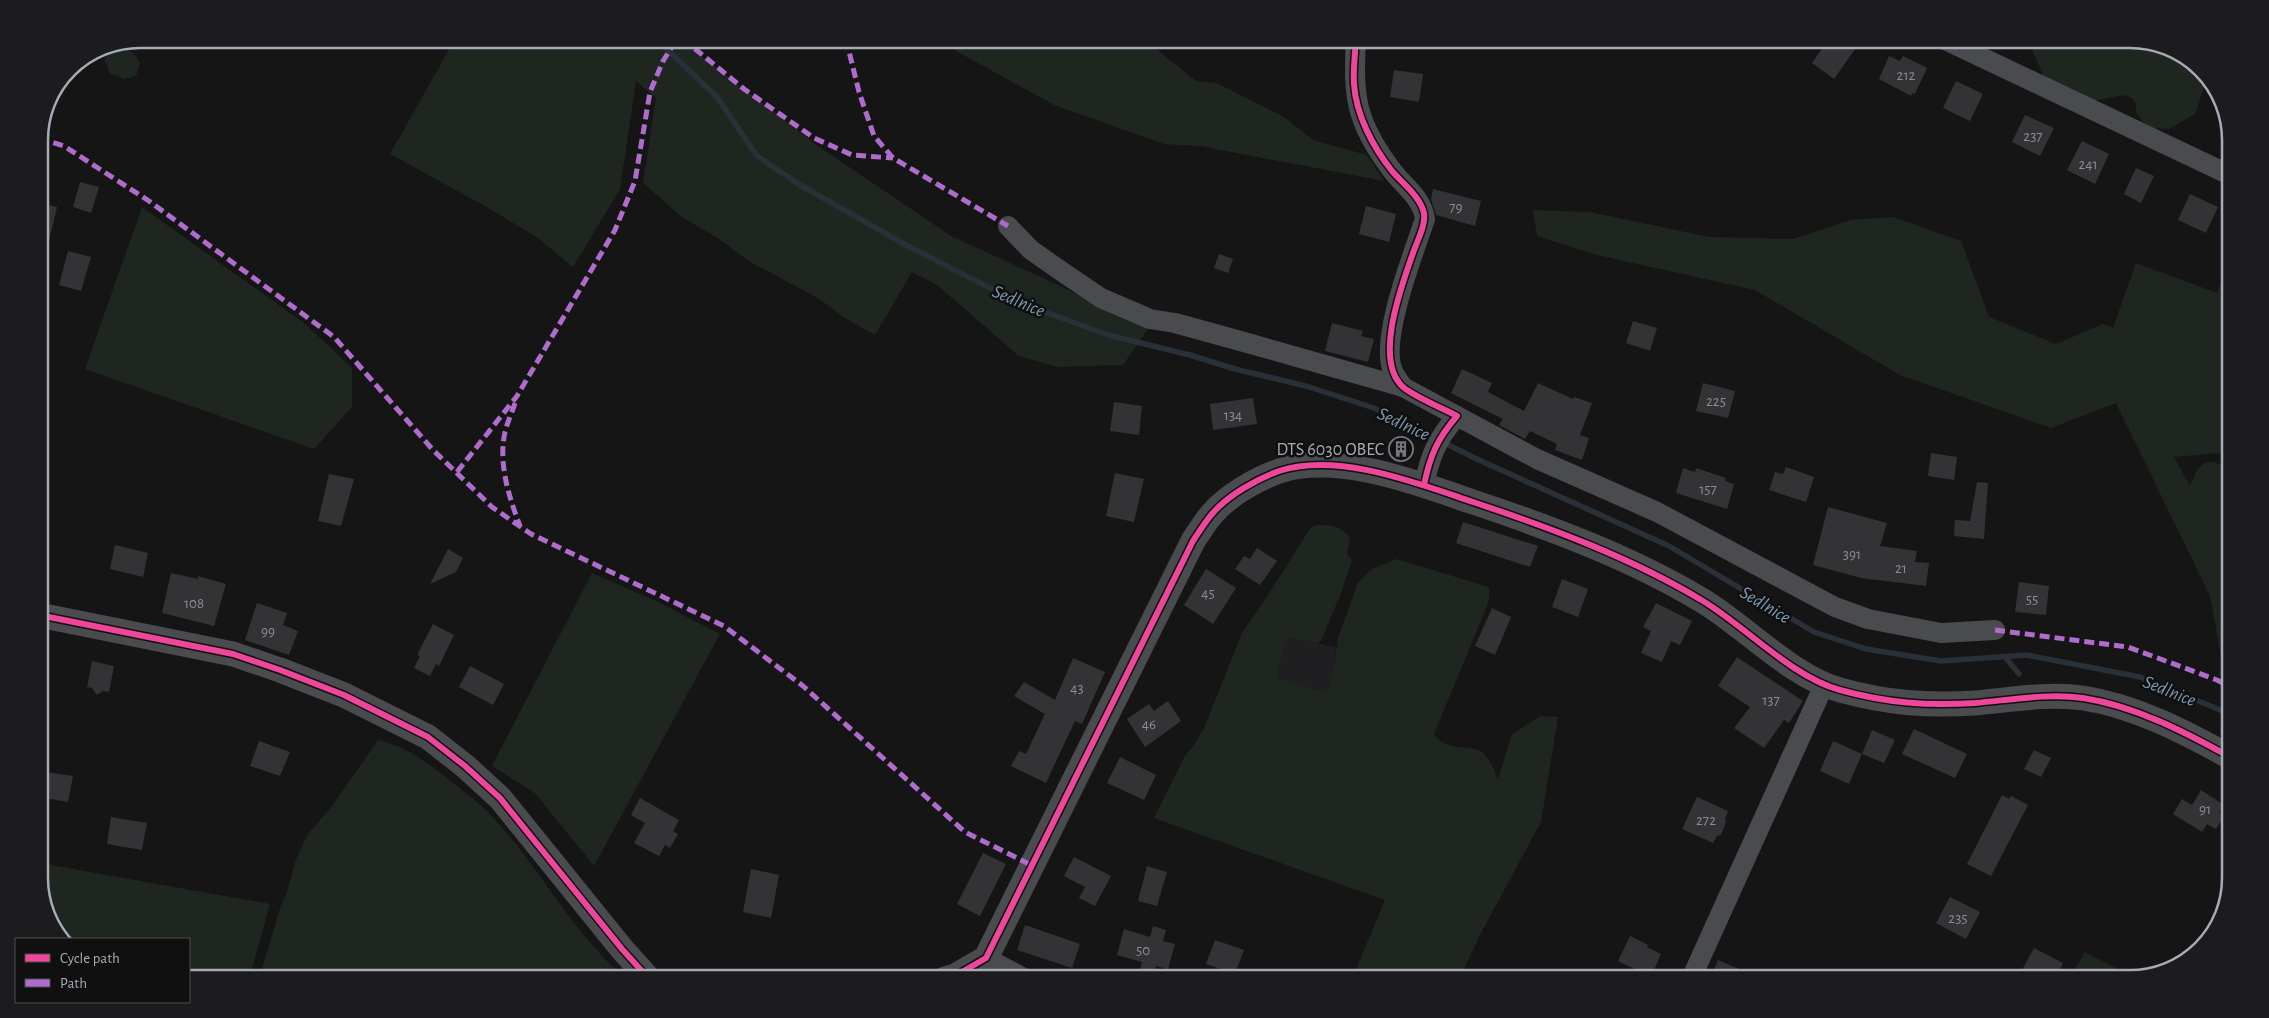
<svg xmlns="http://www.w3.org/2000/svg" width="2269" height="1018" viewBox="0 0 2269 1018" font-family="'Alegreya Sans',sans-serif">
<style>
.built{fill:#1f1f21}
.green{fill:#1f2620}
.lines{fill:none;stroke-linecap:round;stroke-linejoin:round}
.stream{stroke:#293037;stroke-width:5.5}
.building{fill:#333335}
.minor{stroke:#4a4b4e;stroke-width:20}
.tertiary{stroke:#4a4b4e;stroke-width:25}
.quiet{stroke:#b06ccc;stroke-width:5;stroke-dasharray:10 5;stroke-linecap:butt}
.cycleway-casing{stroke:#101011;stroke-width:9}
.cycleway{stroke:#ed469a;stroke-width:6}
.labels{text-anchor:middle;stroke-width:5;stroke-linejoin:round;paint-order:stroke}
.number-label{font-size:15px;fill:#898d96}
.poi-label{font-size:18px;fill:#a6abb7;stroke:#101011;text-anchor:end}
.water-label{font-size:19px;font-style:italic;fill:#7d99b2;stroke:#101011}
.rim{fill:none;stroke:#a6abb7;stroke-width:2.5}
</style>
<rect width="100%" height="100%" fill="#151516"/>
<polygon class="built" points="1287,637 1336,647 1334,668 1326,692 1277,678"/>
<g class="green">
<polygon points="455,39 679,39 818,146 951,236 1149,327 1123,365 1058,367 1019,356 937,285 912,272 875,335 845,318 818,298 750,262 718,238 682,217 643,183 656,98 636,81 620,189 573,267 538,238 485,206 390,154"/>
<polygon points="939,39 1147,39 1161,53 1196,81 1217,83 1284,117 1313,140 1367,155 1384,181 1200,146 1164,144 1054,105 958,52"/>
<polygon points="2033,39 2129,39 2168,47 2207,79 2195,114 2169,129 2154,128 2143,122 2136,112 2136,104 2132,98 2124,95 2089,102 2046,82 2031,47"/>
<polygon points="124,46 136,56 140,63 136,76 124,79 110,73 104,59 113,50"/>
<polygon points="142,207 304,323 352,368 352,407 314,449 85,369"/>
<path d="M1533 210 1590 212 1709 237 1793 239 1851 220 1893 217 1961 241 1989 317 2056 344 2103 324 2113 328 2136 263 2217 293 2230 260V452L2174 457 2190 486C2200 460 2205 457 2230 468V677H2225L2210 596 2116 403 2051 428 1900 375 1755 290 1597 255 1537 236Z"/>
<path d="M1318 525C1331 525 1342 526 1350 538L1347 554 1352 560 1341 593 1321 641 1316 643 1287 637 1277 678 1326 692 1334 668 1338 638 1358 583 1370 570 1396 559 1489 587V596L1487 606 1434 734C1447 754 1470 743 1482 752 1490 758 1494 770 1498 779L1512 734 1541 716 1558 717 1541 822 1481 933 1459 979H1352L1385 900 1154 818 1186 754 1193 747 1205 726 1242 633 1261 606 1311 527Z"/>
<polygon points="592,573 658,602 720,634 594,866 535,793 492,766"/>
<path d="M378 740C404 746 424 760 444 776 459 788 475 799 488 812 538 864 571 932 626 979H259L281 905 287 892 296 859 308 834 332 806Z"/>
<polygon points="39,863 270,904 249,979 189,979 189,939 59,939 39,885"/>
<polygon points="2085,952 2135,978 2075,979 2075,969"/>
</g>
<g class="lines">
<g class="stream">
<polyline points="656,39 717,97 757,156 800,185 906,245 1015,301 1108,335 1190,355 1235,369 1306,386 1374,408 1479,460 1669,546 1814,632 1866,649 1941,661 2027,655 2140,677 2230,714"/>
<polyline points="2005,657 2019,674"/>
</g>
</g>
<g class="building">
<polygon points="1829,39 1862,39 1834,79 1812,63"/>
<polygon points="1889,56 1900,61 1903,56 1927,68 1915,94 1912,93 1911,96 1879,79"/>
<polygon points="1394,70 1423,74 1419,102 1390,97"/>
<polygon points="1956,81 1983,94 1970,121 1943,108"/>
<polygon points="2025,115 2054,128 2040,156 2012,142"/>
<polygon points="2082,141 2109,154 2095,184 2067,170"/>
<polygon points="2136,168 2154,176 2141,203 2124,194"/>
<polygon points="80,182 99,187 91,213 73,207"/>
<polygon points="1433,189 1481,201 1475,226 1436,215 1431,199"/>
<polygon points="2190,194 2218,207 2206,233 2178,220"/>
<polygon points="39,203 57,207 45,258 39,257"/>
<polygon points="1366,206 1396,214 1389,242 1359,234"/>
<polygon points="68,251 91,257 81,291 59,285"/>
<polygon points="1219,254 1233,259 1228,273 1214,268"/>
<polygon points="1633,321 1657,328 1650,351 1626,343"/>
<polygon points="1332,323 1363,331 1361,336 1374,339 1368,362 1325,351"/>
<polygon points="1462,369 1492,383 1488,392 1524,411 1538,383 1573,399 1574,397 1592,403 1580,435 1589,438 1582,460 1555,450 1557,444 1530,431 1525,439 1499,425 1503,419 1451,393"/>
<polygon points="1703,383 1735,391 1728,418 1696,411"/>
<polygon points="1253,398 1257,424 1213,430 1210,404"/>
<polygon points="1114,402 1142,406 1139,435 1110,431"/>
<polygon points="1931,453 1957,457 1954,480 1928,476"/>
<polygon points="1786,467 1814,477 1806,502 1769,490 1775,472 1783,474"/>
<polygon points="1683,468 1695,472 1696,468 1726,478 1725,481 1734,484 1727,509 1676,493"/>
<polygon points="1115,473 1144,479 1134,522 1106,516"/>
<polygon points="329,474 354,479 341,526 318,521"/>
<polygon points="1977,482 1988,483 1984,539 1954,536 1955,520 1970,521"/>
<polygon points="1828,507 1887,523 1880,546 1917,551 1915,562 1929,563 1926,586 1861,578 1813,565"/>
<polygon points="1463,522 1538,546 1530,567 1456,543"/>
<polygon points="115,545 148,553 143,577 110,569"/>
<polygon points="1257,548 1277,561 1260,585 1235,569 1244,556 1250,559"/>
<polygon points="448,549 463,558 456,572 430,584"/>
<polygon points="1206,569 1236,588 1213,624 1184,605"/>
<polygon points="171,573 198,579 198,576 226,584 214,626 162,613"/>
<polygon points="1562,579 1588,589 1578,617 1552,607"/>
<polygon points="2019,582 2049,586 2046,615 2015,612"/>
<polygon points="257,603 287,613 283,625 298,631 289,655 245,640"/>
<polygon points="1656,603 1692,621 1680,645 1671,641 1662,662 1641,653 1651,631 1643,627"/>
<polygon points="1492,608 1511,617 1495,655 1475,646"/>
<polygon points="433,624 454,635 439,666 436,664 430,676 414,668 420,656 417,655"/>
<polygon points="1737,657 1803,701 1789,723 1784,720 1764,748 1734,728 1750,707 1718,686"/>
<polygon points="1073,658 1105,672 1082,724 1075,721 1046,783 1011,766 1019,751 1026,754 1045,714 1014,696 1024,682 1055,700"/>
<polygon points="92,661 114,666 109,692 103,691 97,695 92,688 87,687"/>
<polygon points="470,666 504,684 493,705 459,687"/>
<polygon points="1168,701 1181,721 1145,747 1127,719 1149,704 1154,711"/>
<polygon points="1914,729 1967,754 1955,778 1902,754"/>
<polygon points="1872,730 1895,740 1884,763 1862,754"/>
<polygon points="259,741 290,752 280,776 250,766"/>
<polygon points="1833,741 1862,754 1849,784 1820,771"/>
<polygon points="2034,750 2051,758 2041,777 2024,769"/>
<polygon points="1120,757 1156,775 1144,800 1107,783"/>
<polygon points="39,771 73,776 68,802 39,797"/>
<polygon points="2201,790 2224,805 2219,813 2224,816 2216,829 2207,824 2202,832 2173,814 2182,799 2192,805"/>
<polygon points="2002,795 2009,799 2011,796 2028,805 1991,876 1967,864"/>
<polygon points="1697,797 1728,811 1725,819 1726,822 1721,835 1717,836 1713,843 1682,829"/>
<polygon points="640,798 679,820 673,831 678,834 670,848 665,845 659,856 634,843 645,823 631,815"/>
<polygon points="111,817 147,823 142,850 107,844"/>
<polygon points="983,853 1006,864 980,916 957,904"/>
<polygon points="1074,857 1111,876 1095,906 1079,898 1085,887 1064,876"/>
<polygon points="1147,866 1167,872 1157,906 1138,901"/>
<polygon points="751,869 779,875 771,918 743,912"/>
<polygon points="1950,897 1980,912 1966,939 1936,923"/>
<polygon points="1025,925 1080,944 1072,968 1017,950"/>
<polygon points="1153,926 1166,930 1163,941 1175,944 1168,969 1156,966 1153,977 1139,973 1142,962 1117,955 1124,929 1150,937"/>
<polygon points="1630,936 1648,945 1647,947 1661,954 1651,977 1618,961"/>
<polygon points="1215,940 1244,950 1235,974 1206,964"/>
<polygon points="2034,948 2063,963 2055,979 2039,979 2022,970"/>
<polygon points="1718,960 1763,979 1710,979"/>
</g>
<g class="lines">
<g class="minor">
<path d="M1356 39C1353 96 1355 121 1391 169 1403 186 1422 197 1425 219 1414 252 1379 340 1393 371 1395 377 1400 382 1403 387L1537 459 1657 512 1835 607 1868 619 1941 633 1995 630"/>
<polyline points="1943,39 2230,175"/>
<polyline points="1008,226 1031,250 1064,273 1101,298 1150,319 1175,323 1244,342 1403,387"/>
<path d="M1424 485C1430 456 1437 439 1457 416"/>
<polyline points="986,958 1026,979"/>
<polyline points="1691,979 1824,685"/>
</g>
<g class="tertiary">
<polyline points="39,615 233,654 280,670 344,695 428,737 465,766 500,798 622,949 649,979"/>
<path d="M945 979 955 976 986 958 1193 541C1199 532 1205 522 1212 514 1228 495 1257 479 1279 471 1338 452 1417 483 1473 502 1551 528 1632 558 1703 601 1746 627 1792 677 1840 690 1887 703 1927 706 1975 703 2010 700 2048 693 2083 698 2135 706 2185 732 2230 757"/>
</g>
<g class="quiet">
<polyline points="683,39 744,89 814,138 852,155 893,158"/>
<polyline points="846,39 859,92 874,136 893,158 1008,226"/>
<polyline points="39,138 64,146 149,201 334,337 433,450 492,507 531,534 724,626 803,686 965,832 1031,865"/>
<path d="M515 403C512 413 507 423 505 432 498 464 509 497 520 526"/>
<polyline points="457,472 517,396 615,230 635,181 650,92 663,61 677,39"/>
<polyline points="1995,630 2128,647 2217,680 2230,687"/>
</g>
<defs>
<g id="cycleway">
<path d="M1356 39C1355 54 1353 70 1354 84 1356 115 1373 147 1392 171 1402 183 1420 196 1424 213 1426 225 1417 241 1413 253 1402 285 1373 360 1403 387 1413 396 1444 409 1457 416 1437 439 1430 456 1424 485"/>
<polyline points="39,615 233,654 280,670 344,695 428,737 465,766 500,798 622,949 649,979"/>
<path d="M945 979 955 976 986 958 1193 541C1199 532 1205 522 1212 514 1228 495 1257 479 1279 471 1338 452 1417 483 1473 502 1551 528 1632 558 1703 601 1746 627 1792 677 1840 690 1887 703 1927 706 1975 703 2010 700 2048 693 2083 698 2135 706 2185 732 2230 757"/>
</g>
</defs>
<use href="#cycleway" class="cycleway-casing"/>
<use href="#cycleway" class="cycleway"/>
</g>
<defs>
<symbol id="building-ring" viewBox="-11 -11 22 22"><circle r="9.5" fill="#101011" stroke="#73767f" stroke-width="1.5"/><path d="M-4-6H4V6H1V3H-1V6H-4ZM-2.5-4.3h1.7v1.8h-1.7ZM.8-4.3h1.7v1.8H.8ZM-2.5-1h1.7V.8h-1.7ZM.8-1h1.7V.8H.8Z" fill="#73767f"/></symbol>
</defs>
<g fill-rule="evenodd">
<use href="#building-ring" x="1387" y="435" width="28" height="28"/>
</g>
<g class="labels">
<g class="number-label">
<text x="1906" y="80">212</text>
<text x="2033" y="141">237</text>
<text x="2088" y="169">241</text>
<text x="1456" y="212">79</text>
<text x="1716" y="406">225</text>
<text x="1233" y="420">134</text>
<text x="1708" y="494">157</text>
<text x="1852" y="559">391</text>
<text x="1901" y="573">21</text>
<text x="1208" y="598">45</text>
<text x="2032" y="604">55</text>
<text x="194" y="608">108</text>
<text x="268" y="636">99</text>
<text x="1077" y="693">43</text>
<text x="1771" y="705">137</text>
<text x="1149" y="729">46</text>
<text x="2205" y="814">91</text>
<text x="1706" y="825">272</text>
<text x="1958" y="923">235</text>
<text x="1143" y="955">50</text>
</g>
<g class="poi-label">
<text x="1384" y="455">DTS 6030 OBEC</text>
</g>
<g class="water-label">
<text transform="translate(1019 300) rotate(23)" y="7">Sedlnice</text>
<text transform="translate(1404 423) rotate(25)" y="7">Sedlnice</text>
<text transform="translate(1766 604) rotate(31)" y="7">Sedlnice</text>
<text transform="translate(2170 690) rotate(22)" y="7">Sedlnice</text>
</g>
</g>
<path d="M0 0H2269V1018H0ZM140 48H2130A92 92 0 0 1 2222 140V878A92 92 0 0 1 2130 970H140A92 92 0 0 1 48 878V140A92 92 0 0 1 140 48Z" fill="#1c1c1e" fill-rule="evenodd"/>
<path class="rim" d="M140 48H2130A92 92 0 0 1 2222 140V878A92 92 0 0 1 2130 970H140A92 92 0 0 1 48 878V140A92 92 0 0 1 140 48Z"/>
<rect x="15" y="938" width="175" height="65" fill="#101011" stroke="#4c4e53"/>
<rect x="25" y="954" width="25" height="8" fill="#ed469a" stroke="#4c4e53"/>
<text x="60" y="963" font-size="15" fill="#a6abb7">Cycle path</text>
<rect x="25" y="979" width="25" height="8" fill="#b06ccc" stroke="#4c4e53"/>
<text x="60" y="988" font-size="15" fill="#a6abb7">Path</text>
</svg>
